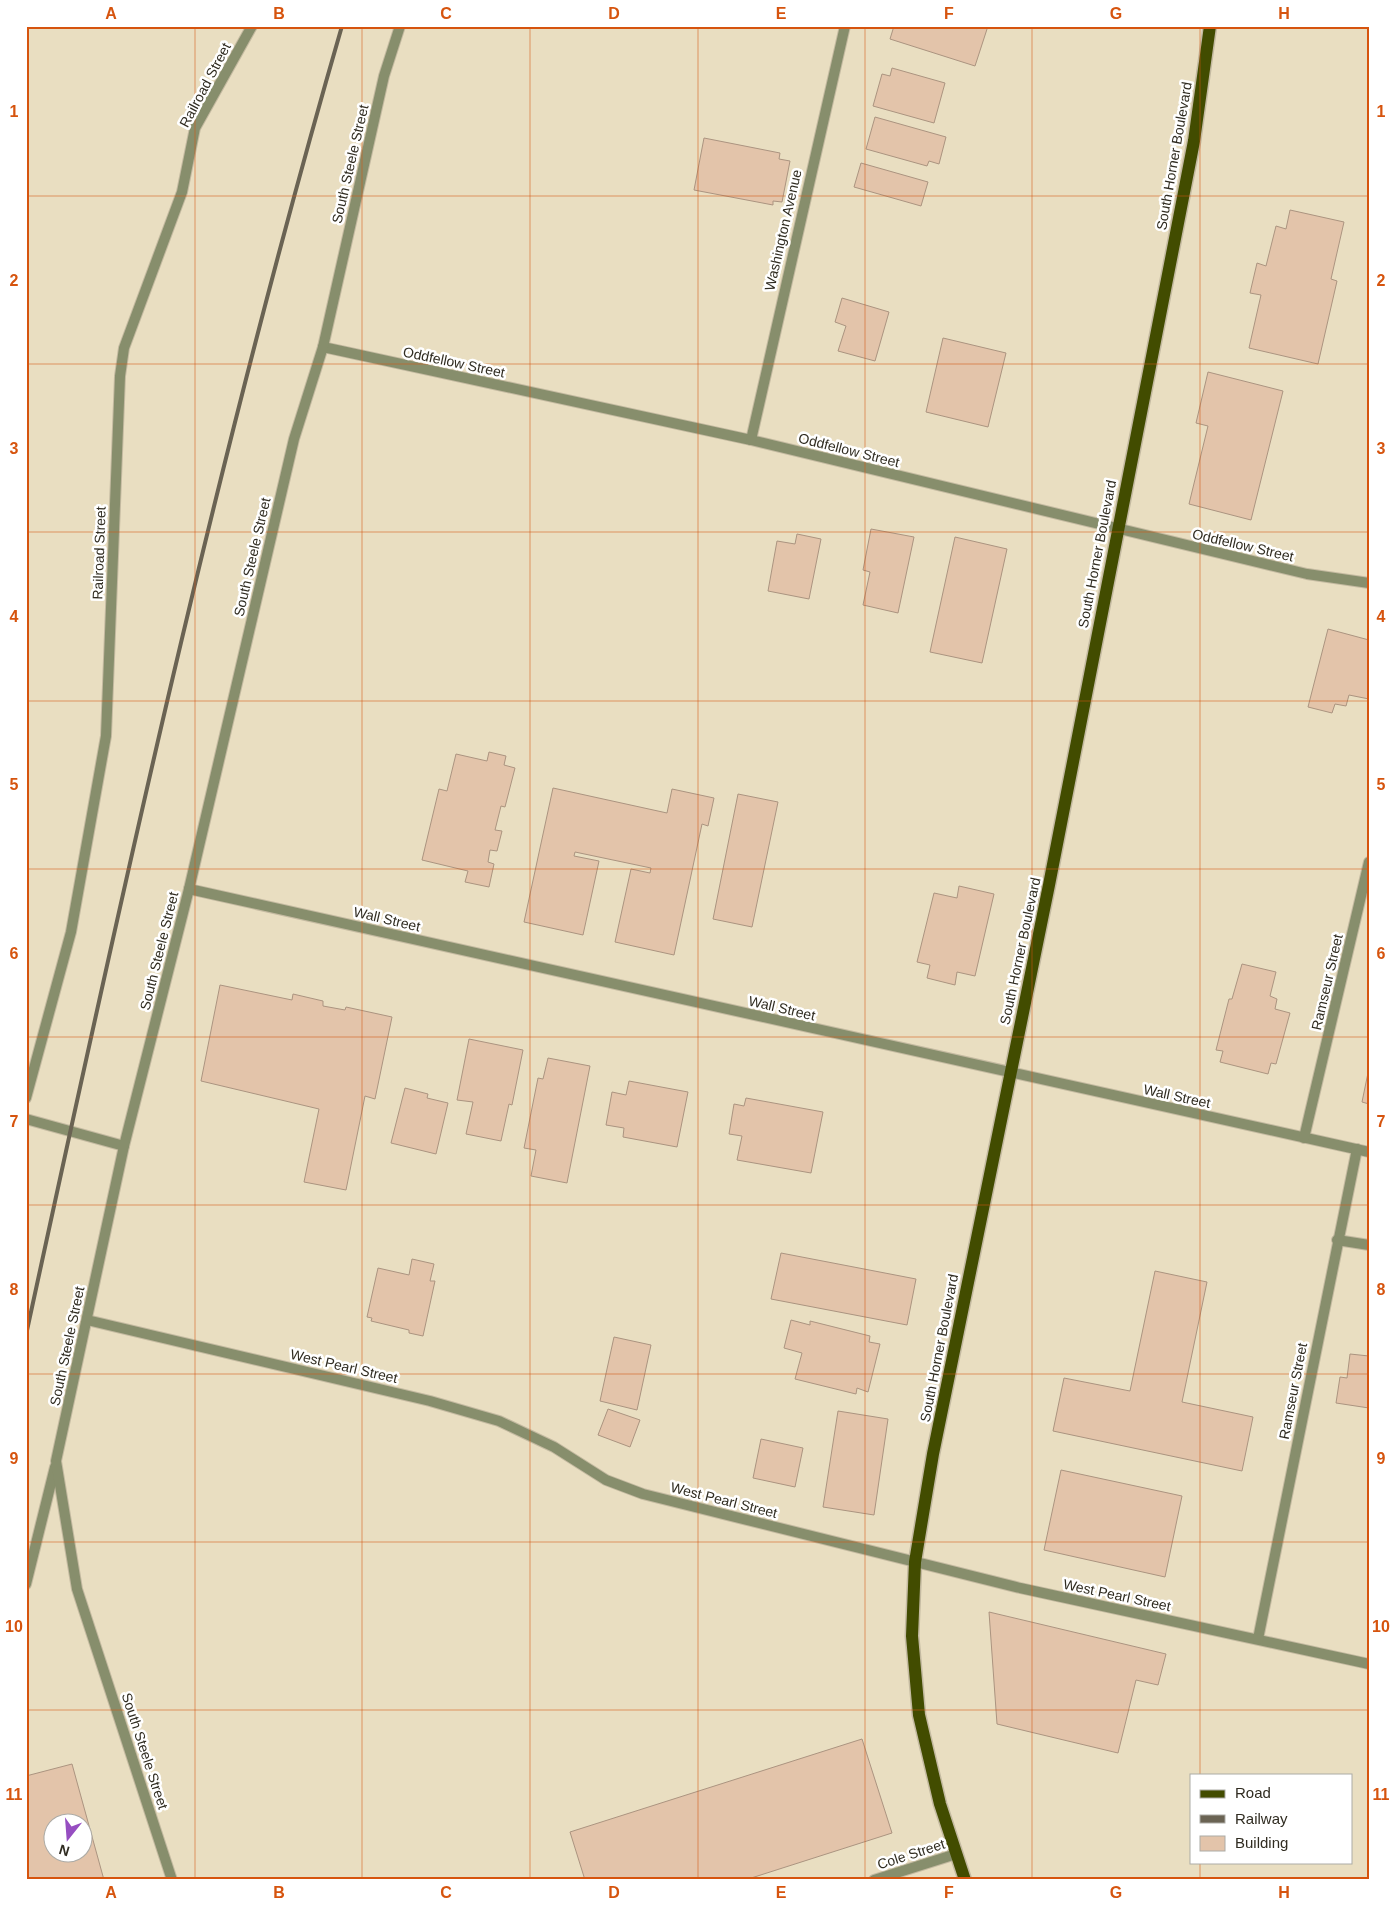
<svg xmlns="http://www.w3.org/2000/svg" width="1395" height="1906" viewBox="0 0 1395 1906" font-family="Helvetica,sans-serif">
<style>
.building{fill:#e3c4aa;stroke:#ab9480;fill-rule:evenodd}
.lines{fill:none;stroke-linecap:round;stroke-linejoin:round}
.lane-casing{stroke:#c4baa1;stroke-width:12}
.street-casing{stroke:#c4baa1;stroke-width:12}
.primary-casing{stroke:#c4baa1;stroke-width:15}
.lane{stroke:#878e6c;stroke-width:10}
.street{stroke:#878e6c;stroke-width:10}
.primary{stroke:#424c00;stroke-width:12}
.rail{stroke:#6a6353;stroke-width:4}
.grid{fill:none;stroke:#d6540e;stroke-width:1;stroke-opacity:0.55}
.labels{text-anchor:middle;stroke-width:5;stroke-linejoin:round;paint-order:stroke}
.street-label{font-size:14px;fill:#302c21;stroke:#fff}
.neatline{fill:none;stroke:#d6540e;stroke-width:2}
.grid-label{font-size:16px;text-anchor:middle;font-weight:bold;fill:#d6540e}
</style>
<rect width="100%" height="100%" fill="#e9dec1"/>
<g class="building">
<polygon points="894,26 988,26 975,66 890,39"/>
<polygon points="892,68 945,83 934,123 873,106 882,74 890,76"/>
<polygon points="875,117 946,137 939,164 929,161 927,166 866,149"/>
<polygon points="704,138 780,153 779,159 790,161 782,202 773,201 773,205 694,190"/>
<polygon points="861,163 928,182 921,206 854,187"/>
<polygon points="1290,210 1344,222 1331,279 1337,281 1318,364 1249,348 1261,295 1250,293 1257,263 1266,266 1276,226 1286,229"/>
<polygon points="842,298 889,312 875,361 838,351 846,326 835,322"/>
<polygon points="943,338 1006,353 988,427 926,412"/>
<polygon points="1208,372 1283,391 1251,520 1189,504 1208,426 1196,423"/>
<polygon points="871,529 914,537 898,613 863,605 870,572 863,570"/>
<polygon points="797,534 821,539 809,599 768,591 777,541 795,544"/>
<polygon points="955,537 1007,549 982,663 930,652"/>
<polygon points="1328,629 1369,640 1369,699 1349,695 1346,706 1335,704 1332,713 1308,707"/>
<polygon points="489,752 506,756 504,765 515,768 505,807 501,806 495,830 502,831 497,851 490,850 488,862 494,864 489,887 465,882 468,871 422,860 439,789 447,791 456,754 487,761"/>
<polygon points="553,788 667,813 672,789 714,798 708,826 702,824 674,955 615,942 631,869 650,873 651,868 575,852 574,856 599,861 583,935 524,922"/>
<polygon points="738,794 778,802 752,927 713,919"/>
<polygon points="959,886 994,894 975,976 957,972 955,985 927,978 930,965 917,962 934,893 957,898"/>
<polygon points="1242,964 1276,972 1270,996 1277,999 1275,1009 1290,1013 1276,1064 1271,1063 1268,1074 1220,1062 1223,1051 1216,1050 1229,999 1232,999"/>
<polygon points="220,985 292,1000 293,994 323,1001 323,1006 345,1010 346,1007 392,1017 375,1099 365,1096 346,1190 304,1182 319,1109 201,1081"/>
<polygon points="469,1039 523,1050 512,1105 509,1104 501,1141 466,1134 473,1102 457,1100"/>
<polygon points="548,1058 590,1066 567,1183 531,1176 536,1150 524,1148 538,1078 543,1079"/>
<polygon points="1369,1068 1369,1104 1362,1102"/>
<polygon points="629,1081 688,1092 677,1147 623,1137 624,1128 606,1125 612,1092 626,1095"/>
<polygon points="405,1088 428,1094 427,1098 448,1103 436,1154 391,1143"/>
<polygon points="746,1098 823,1112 811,1173 737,1160 742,1136 729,1134 734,1104 744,1106"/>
<polygon points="781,1253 916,1279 907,1325 771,1299"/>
<polygon points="412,1259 434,1264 430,1281 435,1281 423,1336 409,1333 409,1330 371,1321 372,1318 367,1317 378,1268 409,1275"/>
<polygon points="1155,1271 1207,1282 1182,1402 1253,1417 1242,1471 1053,1431 1064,1378 1130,1391"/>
<polygon points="791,1320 810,1325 810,1321 870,1336 869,1342 880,1344 868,1392 857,1388 856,1394 795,1379 802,1353 784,1348"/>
<polygon points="614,1337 651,1345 637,1410 600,1401"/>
<polygon points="1350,1354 1369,1356 1369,1408 1336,1403 1340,1377 1347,1378"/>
<polygon points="608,1409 640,1420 630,1447 598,1435"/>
<polygon points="838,1411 888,1419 874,1515 823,1507"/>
<polygon points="761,1439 803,1448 795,1487 753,1478"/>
<polygon points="1061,1470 1182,1496 1165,1577 1044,1550"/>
<polygon points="989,1612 1166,1654 1158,1685 1136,1680 1118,1753 997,1724"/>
<polygon points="862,1739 892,1833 745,1880 585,1880 570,1832"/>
<path d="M72 1764 104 1880H26V1776ZM52 1824H82V1854H52Z"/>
</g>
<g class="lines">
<defs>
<polyline id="lane" points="1337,1240 1369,1245"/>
<g id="street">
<polyline points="323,347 751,440 1307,574 1369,583"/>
<polyline points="751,440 845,26"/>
<polyline points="189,889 1369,1152"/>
<polyline points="26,1098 71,932 106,736 120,376 124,348 182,192 195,128 252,26"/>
<polyline points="26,1119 124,1146"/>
<polyline points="1304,1138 1369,862"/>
<polyline points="87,1320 430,1401 499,1421 554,1447 606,1480 643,1494 1020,1588 1369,1664"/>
<polyline points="26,1584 55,1467"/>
<polyline points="1258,1639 1357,1149"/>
<polyline points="172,1880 77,1589 56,1461 124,1146 189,889 294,439 323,347 384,76 400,26"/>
<polyline points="874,1880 956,1854"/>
</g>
<polyline id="primary" points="965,1880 940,1804 919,1715 912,1636 915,1562 933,1454 1049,885 1194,141 1210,26"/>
</defs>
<use href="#lane" class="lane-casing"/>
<use href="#street" class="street-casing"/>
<use href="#primary" class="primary-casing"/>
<use href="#lane" class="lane"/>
<use href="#street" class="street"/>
<use href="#primary" class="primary"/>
<path class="rail" d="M26 1335C121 896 217 457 342 26"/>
</g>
<path class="grid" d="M195 26V1880M362 26V1880M530 26V1880M698 26V1880M865 26V1880M1032 26V1880M1200 26V1775M26 196H1369M26 364H1369M26 532H1369M26 701H1369M26 869H1369M26 1037H1369M26 1205H1369M26 1374H1369M26 1542H1369M26 1710H1369M1200 1862V1880"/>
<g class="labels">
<g class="street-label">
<text transform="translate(205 85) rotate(-62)" y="5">Railroad Street</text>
<text transform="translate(1174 156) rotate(-80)" y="5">South Horner Boulevard</text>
<text transform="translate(350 164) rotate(-77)" y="5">South Steele Street</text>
<text transform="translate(783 230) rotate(-77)" y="5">Washington Avenue</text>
<text transform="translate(454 362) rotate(12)" y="5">Oddfellow Street</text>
<text transform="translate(849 450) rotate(14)" y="5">Oddfellow Street</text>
<text transform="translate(1243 545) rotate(13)" y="5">Oddfellow Street</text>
<text transform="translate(99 553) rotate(-88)" y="5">Railroad Street</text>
<text transform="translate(1097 554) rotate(-79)" y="5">South Horner Boulevard</text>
<text transform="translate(252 557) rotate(-77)" y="5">South Steele Street</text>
<text transform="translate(387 919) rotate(13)" y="5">Wall Street</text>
<text transform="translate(159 951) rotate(-76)" y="5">South Steele Street</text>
<text transform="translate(1020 951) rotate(-78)" y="5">South Horner Boulevard</text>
<text transform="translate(1327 982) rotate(-77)" y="5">Ramseur Street</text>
<text transform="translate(782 1008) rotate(13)" y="5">Wall Street</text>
<text transform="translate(1177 1096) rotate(12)" y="5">Wall Street</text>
<text transform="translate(67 1346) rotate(-78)" y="5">South Steele Street</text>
<text transform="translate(939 1348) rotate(-79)" y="5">South Horner Boulevard</text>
<text transform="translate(344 1366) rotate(13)" y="5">West Pearl Street</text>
<text transform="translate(1293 1391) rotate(-79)" y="5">Ramseur Street</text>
<text transform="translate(724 1500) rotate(14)" y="5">West Pearl Street</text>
<text transform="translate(1117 1595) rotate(12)" y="5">West Pearl Street</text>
<text transform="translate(145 1751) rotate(72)" y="5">South Steele Street</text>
<text transform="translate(911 1854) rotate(-18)" y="5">Cole Street</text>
</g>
</g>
<rect width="1395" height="1906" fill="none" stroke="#ffffff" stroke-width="55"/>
<rect x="1190" y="1774" width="162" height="90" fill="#ffffff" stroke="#acaba6"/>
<rect x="1200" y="1790" width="25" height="8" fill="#424c00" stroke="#acaba6"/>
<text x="1235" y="1798" font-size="15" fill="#302c21">Road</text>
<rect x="1200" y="1815" width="25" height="8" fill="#6a6353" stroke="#acaba6"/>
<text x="1235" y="1824" font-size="15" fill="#302c21">Railway</text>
<rect x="1200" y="1836" width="25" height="15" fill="#e3c4aa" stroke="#acaba6"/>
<text x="1235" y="1848" font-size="15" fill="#302c21">Building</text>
<g transform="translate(68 1838) rotate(197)"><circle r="24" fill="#ffffff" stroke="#acaba6"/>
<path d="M0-4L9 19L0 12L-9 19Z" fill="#964ec1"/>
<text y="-8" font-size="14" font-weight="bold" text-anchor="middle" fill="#302c21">N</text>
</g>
<rect x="28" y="28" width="1340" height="1850" class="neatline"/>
<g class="grid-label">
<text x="111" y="19">A</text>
<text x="279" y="19">B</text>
<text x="446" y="19">C</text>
<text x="614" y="19">D</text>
<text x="781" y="19">E</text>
<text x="949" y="19">F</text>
<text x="1116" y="19">G</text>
<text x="1284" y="19">H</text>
<text x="14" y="117">1</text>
<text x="1381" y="117">1</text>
<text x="14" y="286">2</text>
<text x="1381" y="286">2</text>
<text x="14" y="454">3</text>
<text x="1381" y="454">3</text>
<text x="14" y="622">4</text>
<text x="1381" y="622">4</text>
<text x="14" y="790">5</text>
<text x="1381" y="790">5</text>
<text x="14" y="959">6</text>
<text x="1381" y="959">6</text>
<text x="14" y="1127">7</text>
<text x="1381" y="1127">7</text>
<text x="14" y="1295">8</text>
<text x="1381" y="1295">8</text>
<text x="14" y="1464">9</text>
<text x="1381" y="1464">9</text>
<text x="14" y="1632">10</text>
<text x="1381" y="1632">10</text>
<text x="14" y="1800">11</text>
<text x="1381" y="1800">11</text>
<text x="111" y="1898">A</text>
<text x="279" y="1898">B</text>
<text x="446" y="1898">C</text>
<text x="614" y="1898">D</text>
<text x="781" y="1898">E</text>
<text x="949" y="1898">F</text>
<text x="1116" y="1898">G</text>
<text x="1284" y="1898">H</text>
</g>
</svg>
